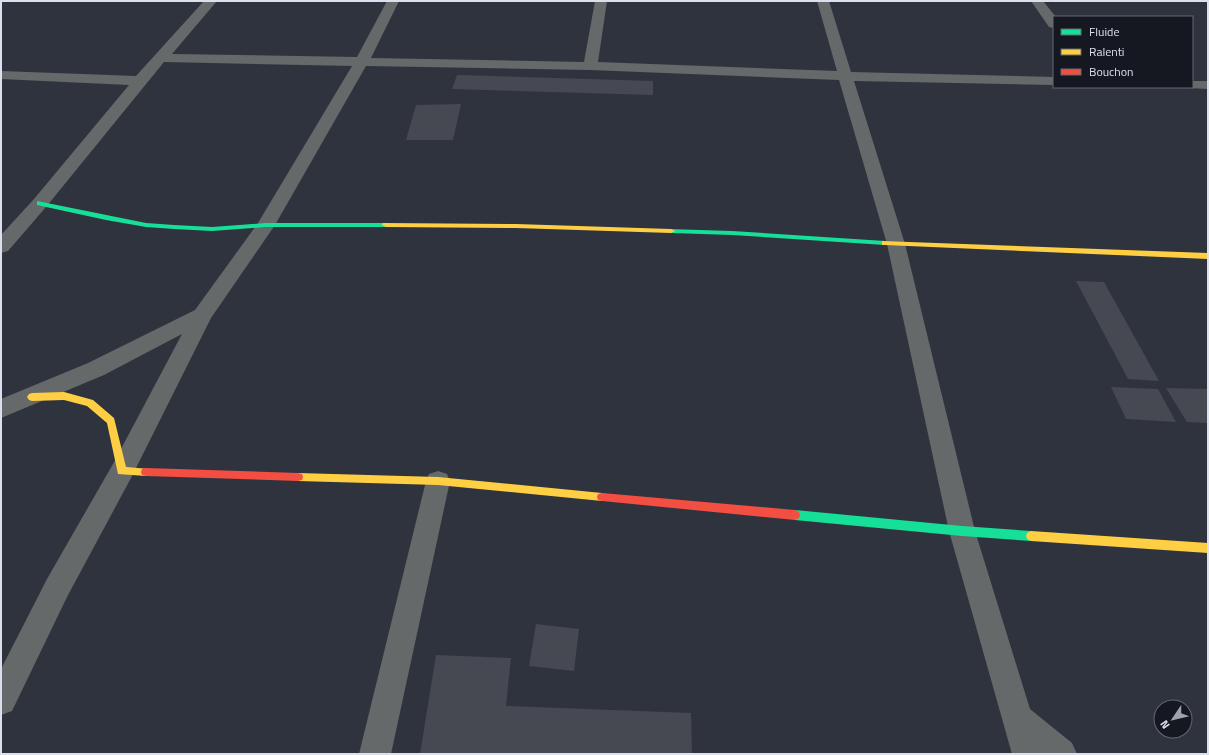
<svg xmlns="http://www.w3.org/2000/svg" width="1209" height="755" viewBox="0 0 1209 755" font-family="'Titillium Web',sans-serif">
<style>
.building{fill:#464952}
.lines{fill:none;stroke-linecap:round;stroke-linejoin:round}
.street{fill:#66696a;fill-rule:evenodd}
.fast{fill:#16e098;fill-rule:evenodd}
.slow{fill:#ffcf43;fill-rule:evenodd}
.jam{fill:#f24e42;fill-rule:evenodd}
</style>
<rect width="100%" height="100%" fill="#2f333d"/>
<g class="building">
<polygon points="457,75 653,81 653,95 452,89"/>
<polygon points="461,104 453,140 406,140 416,105"/>
<polygon points="1076,281 1104,282 1159,381 1128,379"/>
<polygon points="1111,387 1158,389 1176,422 1126,419"/>
<polygon points="1166,388 1208,389 1208,423 1187,422"/>
<polygon points="536,624 579,629 574,671 529,666"/>
<polygon points="436,655 511,658 506,706 691,713 692,754 420,754"/>
</g>
<g class="lines">
<g class="street">
<polygon points="204,1 217,1 172,54 357,57 387,1 399,1 371,58 584,62 595,1 607,1 598,62 837,71 817,1 829,1 851,72 1054,77 1054,85 854,81 905,244 975,531 1030,709 1072,743 1077,754 1012,754 949,531 887,244 839,80 590,70 366,66 275,225 211,318 131,478 67,597 12,711 1,715 1,669 47,579 113,464 182,334 104,375 1,418 1,399 88,363 195,310 258,223 352,66 164,62 46,207 8,251 1,253 1,235 34,199 129,85 1,79 1,71 136,76"/>
<polygon points="1031,1 1043,1 1056,17 1054,17 1054,28 1049,27"/>
<polygon points="1192,81 1208,81 1208,89 1187,88 1186,87 1192,87"/>
<polygon points="438,471 447,474 450,481 391,754 359,754 426,481 429,474"/>
</g>
<g class="fast">
<polygon points="37,201 146,223 174,225 212,227 266,223 386,223 390,225 386,227 266,227 212,231 174,229 146,227 106,220 37,205"/>
<polygon points="668,229 732,231 885,241 889,243 885,245 732,235 671,233 667,231"/>
<polygon points="795,510 962,526 1031,531 1035,533 1036,536 1035,539 1031,541 962,536 795,520 791,518 790,515 791,512"/>
</g>
<g class="slow">
<polygon points="383,223 516,224 671,229 675,231 671,233 516,228 386,227 382,225"/>
<polygon points="882,241 1208,253 1208,259 885,245 882,245"/>
<polygon points="64,392 93,400 114,418 126,467 150,469 151,472 150,475 146,476 118,474 107,423 87,406 64,400 32,401 29,400 27,397 29,394 32,393"/>
<polygon points="298,473 438,477 602,493 606,494 607,497 606,500 602,501 438,485 298,481 294,480 293,477 294,474"/>
<polygon points="1031,531 1208,543 1208,553 1031,541 1027,539 1026,536 1027,533"/>
</g>
<g class="jam">
<polygon points="146,468 298,473 302,474 303,477 302,480 298,481 146,476 142,475 141,472 142,469"/>
<polygon points="602,493 795,510 799,512 800,515 799,518 795,520 602,501 598,500 597,497 598,494"/>
</g>
</g>
<rect width="1209" height="755" fill="none" stroke="#dae0ec" stroke-width="4"/>
<rect x="1053" y="16" width="140" height="72" fill="#151821" stroke="#646872"/>
<rect x="1061" y="29" width="20" height="6" fill="#16e098" stroke="#646872"/>
<text x="1089" y="36" font-size="12" fill="#dae0ec">Fluide</text>
<rect x="1061" y="49" width="20" height="6" fill="#ffcf43" stroke="#646872"/>
<text x="1089" y="56" font-size="12" fill="#dae0ec">Ralenti</text>
<rect x="1061" y="69" width="20" height="6" fill="#f24e42" stroke="#646872"/>
<text x="1089" y="76" font-size="12" fill="#dae0ec">Bouchon</text>
<g transform="translate(1173 719) rotate(235)"><circle r="19" fill="#151821" stroke="#646872"/>
<path d="M0-3L7 15L0 10L-7 15Z" fill="#9ea3af"/>
<text y="-6" font-size="11" font-weight="bold" text-anchor="middle" fill="#dae0ec">N</text>
</g>
</svg>
